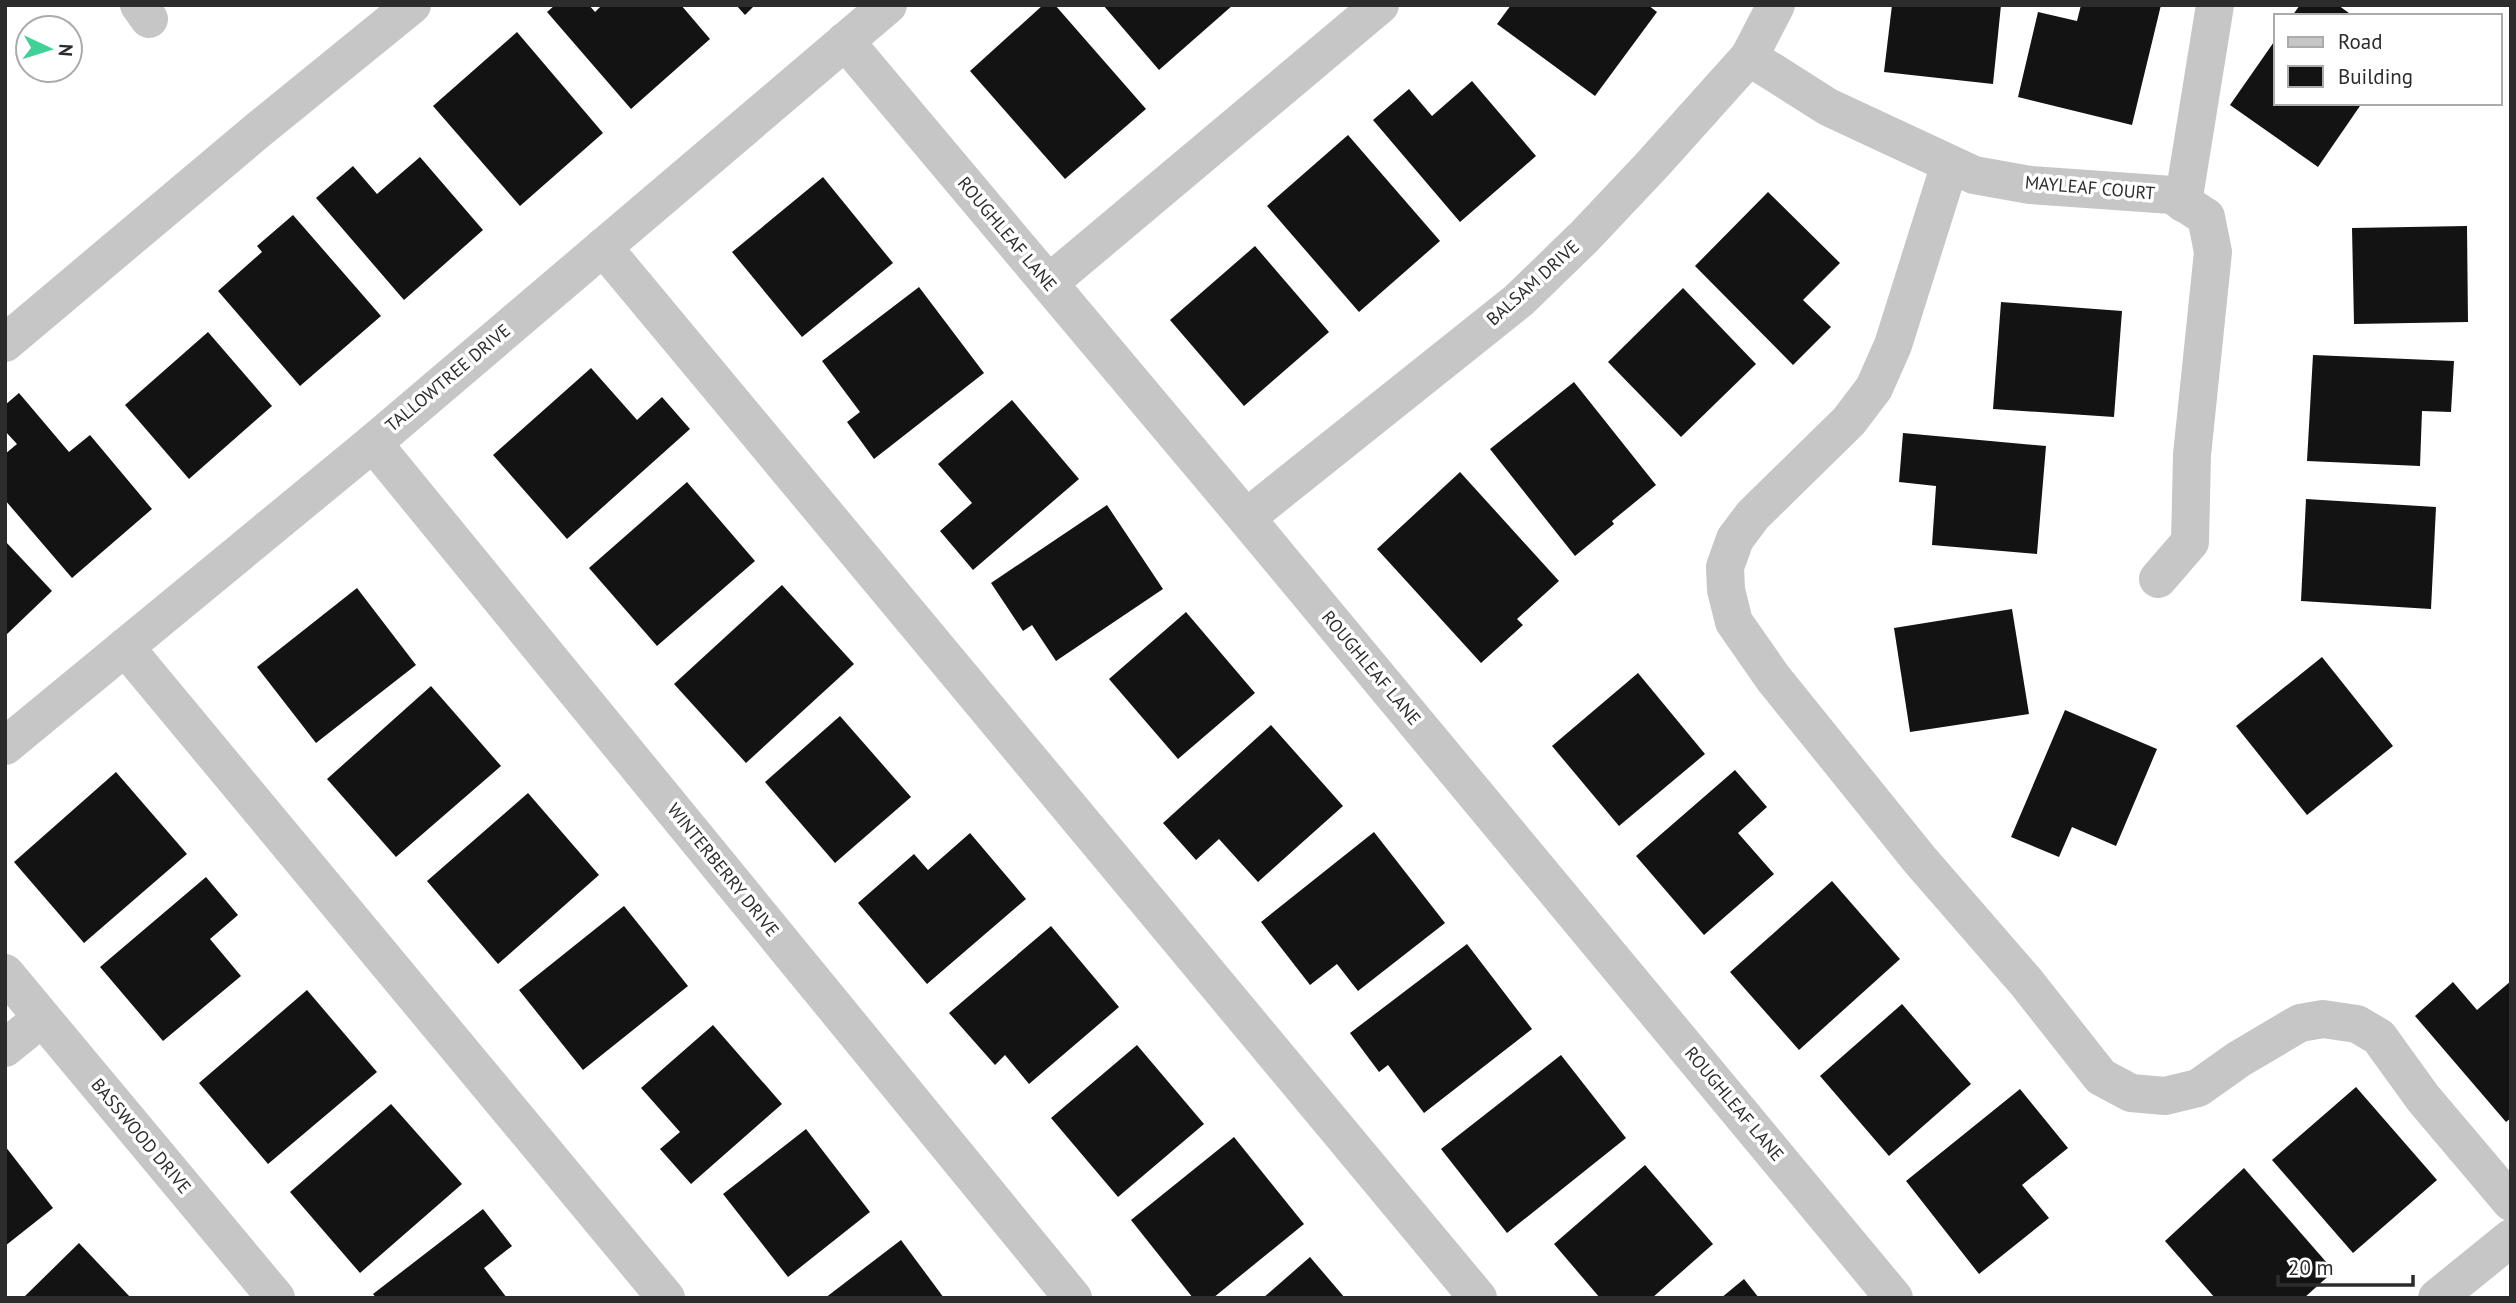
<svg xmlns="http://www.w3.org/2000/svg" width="2516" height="1303" viewBox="0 0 2516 1303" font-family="'PT Sans',sans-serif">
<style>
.building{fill:#131313}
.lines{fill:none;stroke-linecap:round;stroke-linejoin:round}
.minor{stroke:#c6c6c6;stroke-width:38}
.labels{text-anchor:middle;stroke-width:7;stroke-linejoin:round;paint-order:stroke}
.street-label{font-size:18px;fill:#2c2c2c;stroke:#fff}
</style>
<rect width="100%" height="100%" fill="#fff"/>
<g class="building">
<polygon points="555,5 589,5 595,12 602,5 681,5 710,39 631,109 547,12"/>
<polygon points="736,5 755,5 745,15"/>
<polygon points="1043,5 1055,5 1146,109 1065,179 970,71"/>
<polygon points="1103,5 1233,5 1159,70"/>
<polygon points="1511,5 1648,5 1657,12 1595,96 1497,24"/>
<polygon points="1892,5 2001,5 1993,84 1884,72"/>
<polygon points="2081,5 2161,5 2132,125 2018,97 2038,12 2077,21"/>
<polygon points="2300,5 2338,5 2353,16 2292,16"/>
<polygon points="517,32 603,133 520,206 433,106"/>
<polygon points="2276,39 2276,103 2362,103 2318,167 2230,105"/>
<polygon points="1472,81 1536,156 1460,222 1373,120 1409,89 1432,116"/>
<polygon points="1348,135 1440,241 1359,312 1267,206"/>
<polygon points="420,157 483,230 404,300 316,198 353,166 377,194"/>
<polygon points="823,177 893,263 802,337 732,252"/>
<polygon points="1768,192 1840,263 1803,300 1831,327 1793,365 1695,266"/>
<polygon points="293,215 381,316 300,386 218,291 262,252 257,246"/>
<polygon points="2467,226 2468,322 2354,324 2352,228"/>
<polygon points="1255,246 1329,332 1244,406 1170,320"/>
<polygon points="919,287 984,373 874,459 847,422 860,412 822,361"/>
<polygon points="1683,288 1756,364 1681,437 1608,362"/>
<polygon points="2001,302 2122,311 2114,417 1993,409"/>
<polygon points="208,332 272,406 189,479 125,405"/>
<polygon points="2313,355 2454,361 2451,412 2422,411 2420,466 2307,461"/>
<polygon points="591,368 637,420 662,397 690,429 567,539 493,455"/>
<polygon points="1574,382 1656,485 1612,521 1614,524 1575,556 1490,449"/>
<polygon points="19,393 69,452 90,435 152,509 72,578 5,500 5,454 17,444 5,431 5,405"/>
<polygon points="1012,400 1079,479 973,570 940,531 972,503 938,464"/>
<polygon points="1903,433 2046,446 2037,554 1932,545 1936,486 1899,482"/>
<polygon points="1460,472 1559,581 1517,619 1523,625 1481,663 1377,549"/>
<polygon points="687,482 755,561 657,646 589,568"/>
<polygon points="2306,499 2436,507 2431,609 2301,601"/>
<polygon points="1107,505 1163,589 1056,661 1032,625 1023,631 991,583"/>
<polygon points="5,541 52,591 5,636"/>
<polygon points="782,585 854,664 746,763 674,684"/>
<polygon points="357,588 416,665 316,743 257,667"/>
<polygon points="2012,609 2029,714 1910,732 1894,628"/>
<polygon points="1186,612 1255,693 1178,759 1109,679"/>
<polygon points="2322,657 2393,746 2307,815 2236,726"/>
<polygon points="1638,673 1705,754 1619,826 1552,746"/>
<polygon points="431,686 501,766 396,857 327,779"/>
<polygon points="2065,710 2157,749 2116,846 2072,827 2059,857 2011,837"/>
<polygon points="840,716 911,797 835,863 765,782"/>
<polygon points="1271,725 1343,806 1258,882 1219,839 1196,860 1163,823"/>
<polygon points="1735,770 1767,807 1738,833 1774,874 1704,935 1636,856"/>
<polygon points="116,772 187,854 84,943 14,862"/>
<polygon points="528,793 599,875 498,964 427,881"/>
<polygon points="1374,832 1445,923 1358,991 1337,964 1310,985 1261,922"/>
<polygon points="970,833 1026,899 927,984 858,903 914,854 928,870"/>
<polygon points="206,877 238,915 210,939 241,976 163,1041 100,967"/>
<polygon points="1832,881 1900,959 1799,1050 1730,972"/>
<polygon points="624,906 688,986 583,1070 519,990"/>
<polygon points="1051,926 1119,1007 1029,1084 1005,1055 995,1065 949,1013"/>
<polygon points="1467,944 1532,1029 1424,1113 1388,1065 1379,1072 1350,1033"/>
<polygon points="2511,981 2511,1118 2506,1122 2415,1016 2453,982 2477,1010"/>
<polygon points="307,990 377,1072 268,1164 199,1083"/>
<polygon points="1902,1004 1971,1084 1889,1156 1820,1076"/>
<polygon points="713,1025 782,1104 691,1184 660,1149 680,1132 641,1088"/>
<polygon points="1137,1045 1204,1124 1118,1197 1051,1118"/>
<polygon points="1561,1055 1626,1138 1507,1233 1441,1149"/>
<polygon points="2356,1087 2437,1180 2353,1253 2272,1160"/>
<polygon points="2020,1089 2068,1148 2022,1185 2049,1218 1979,1274 1906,1181"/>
<polygon points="391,1104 462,1184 360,1273 290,1192"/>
<polygon points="806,1129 870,1212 788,1277 723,1194"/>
<polygon points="1234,1137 1304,1224 1213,1298 1193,1298 1131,1220"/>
<polygon points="5,1146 53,1208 5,1246"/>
<polygon points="1645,1165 1713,1244 1652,1298 1600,1298 1554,1244"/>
<polygon points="2244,1168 2334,1271 2304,1298 2215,1298 2165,1241"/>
<polygon points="483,1209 512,1246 484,1268 507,1298 376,1298 373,1294"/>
<polygon points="901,1240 944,1298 825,1298"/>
<polygon points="79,1243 131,1298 23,1298"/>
<polygon points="1310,1257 1345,1298 1263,1298"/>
<polygon points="1744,1279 1759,1298 1721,1298"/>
</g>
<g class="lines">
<g class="minor">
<polyline points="139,5 149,19"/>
<polyline points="845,41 1246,518 1894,1298"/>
<polyline points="1749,57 1828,107 1974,175 2030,185 2172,195 2206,217 2213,252 2192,455 2190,542 2158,579"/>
<polyline points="1950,164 1893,345 1874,388 1849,421 1753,515 1735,539 1725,567 1726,590 1734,622 1773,678 1920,860 2026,982 2101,1077 2131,1093 2165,1096 2198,1088 2239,1059 2300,1023 2323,1019 2357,1024 2379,1037 2423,1098 2511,1202"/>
<polyline points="2183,203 2215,5"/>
<polyline points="603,247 1478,1298"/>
<polyline points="1049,283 1380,5"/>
<polyline points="5,343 257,131 412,5"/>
<polyline points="373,443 1073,1298"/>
<polyline points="1246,518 1519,300 1584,237 1652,165 1749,57 1776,5"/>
<polyline points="125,647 666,1298"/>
<polyline points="5,746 373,443 888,5"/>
<polyline points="5,973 276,1298"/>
<polyline points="5,1048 42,1018"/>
<polyline points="2437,1298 2511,1238"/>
</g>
</g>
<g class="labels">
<g class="street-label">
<text transform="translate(2090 188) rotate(5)" y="6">MAYLEAF COURT</text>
<text transform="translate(1007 234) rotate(50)" y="6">ROUGHLEAF LANE</text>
<text transform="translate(1533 283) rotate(-42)" y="6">BALSAM DRIVE</text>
<text transform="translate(448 378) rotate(-40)" y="6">TALLOWTREE DRIVE</text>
<text transform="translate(1371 668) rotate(50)" y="6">ROUGHLEAF LANE</text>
<text transform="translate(723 870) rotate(51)" y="6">WINTERBERRY DRIVE</text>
<text transform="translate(1734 1104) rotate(50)" y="6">ROUGHLEAF LANE</text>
<text transform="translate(141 1136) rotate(50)" y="6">BASSWOOD DRIVE</text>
</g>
</g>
<rect width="2516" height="1303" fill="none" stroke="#2c2c2c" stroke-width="14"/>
<rect x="2274" y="14" width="228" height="91" fill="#ffffff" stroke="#ababab" stroke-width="2"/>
<rect x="2288" y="37" width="35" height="10" fill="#c6c6c6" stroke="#ababab" stroke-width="2"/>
<text x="2338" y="49" font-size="21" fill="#2c2c2c">Road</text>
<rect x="2288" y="66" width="35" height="21" fill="#131313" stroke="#ababab" stroke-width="2"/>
<text x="2338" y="84" font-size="21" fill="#2c2c2c">Building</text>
<g transform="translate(49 49) rotate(94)"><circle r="33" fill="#ffffff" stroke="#ababab" stroke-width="2"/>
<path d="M0-5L12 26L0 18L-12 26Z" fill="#3fd196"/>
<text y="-10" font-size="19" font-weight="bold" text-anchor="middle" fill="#2c2c2c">N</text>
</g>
<path d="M2278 1275v10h135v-10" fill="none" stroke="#2c2c2c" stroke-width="3.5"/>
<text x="2288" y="1275" font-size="21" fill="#2c2c2c" stroke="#ffffff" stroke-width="5" paint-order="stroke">20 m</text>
</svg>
